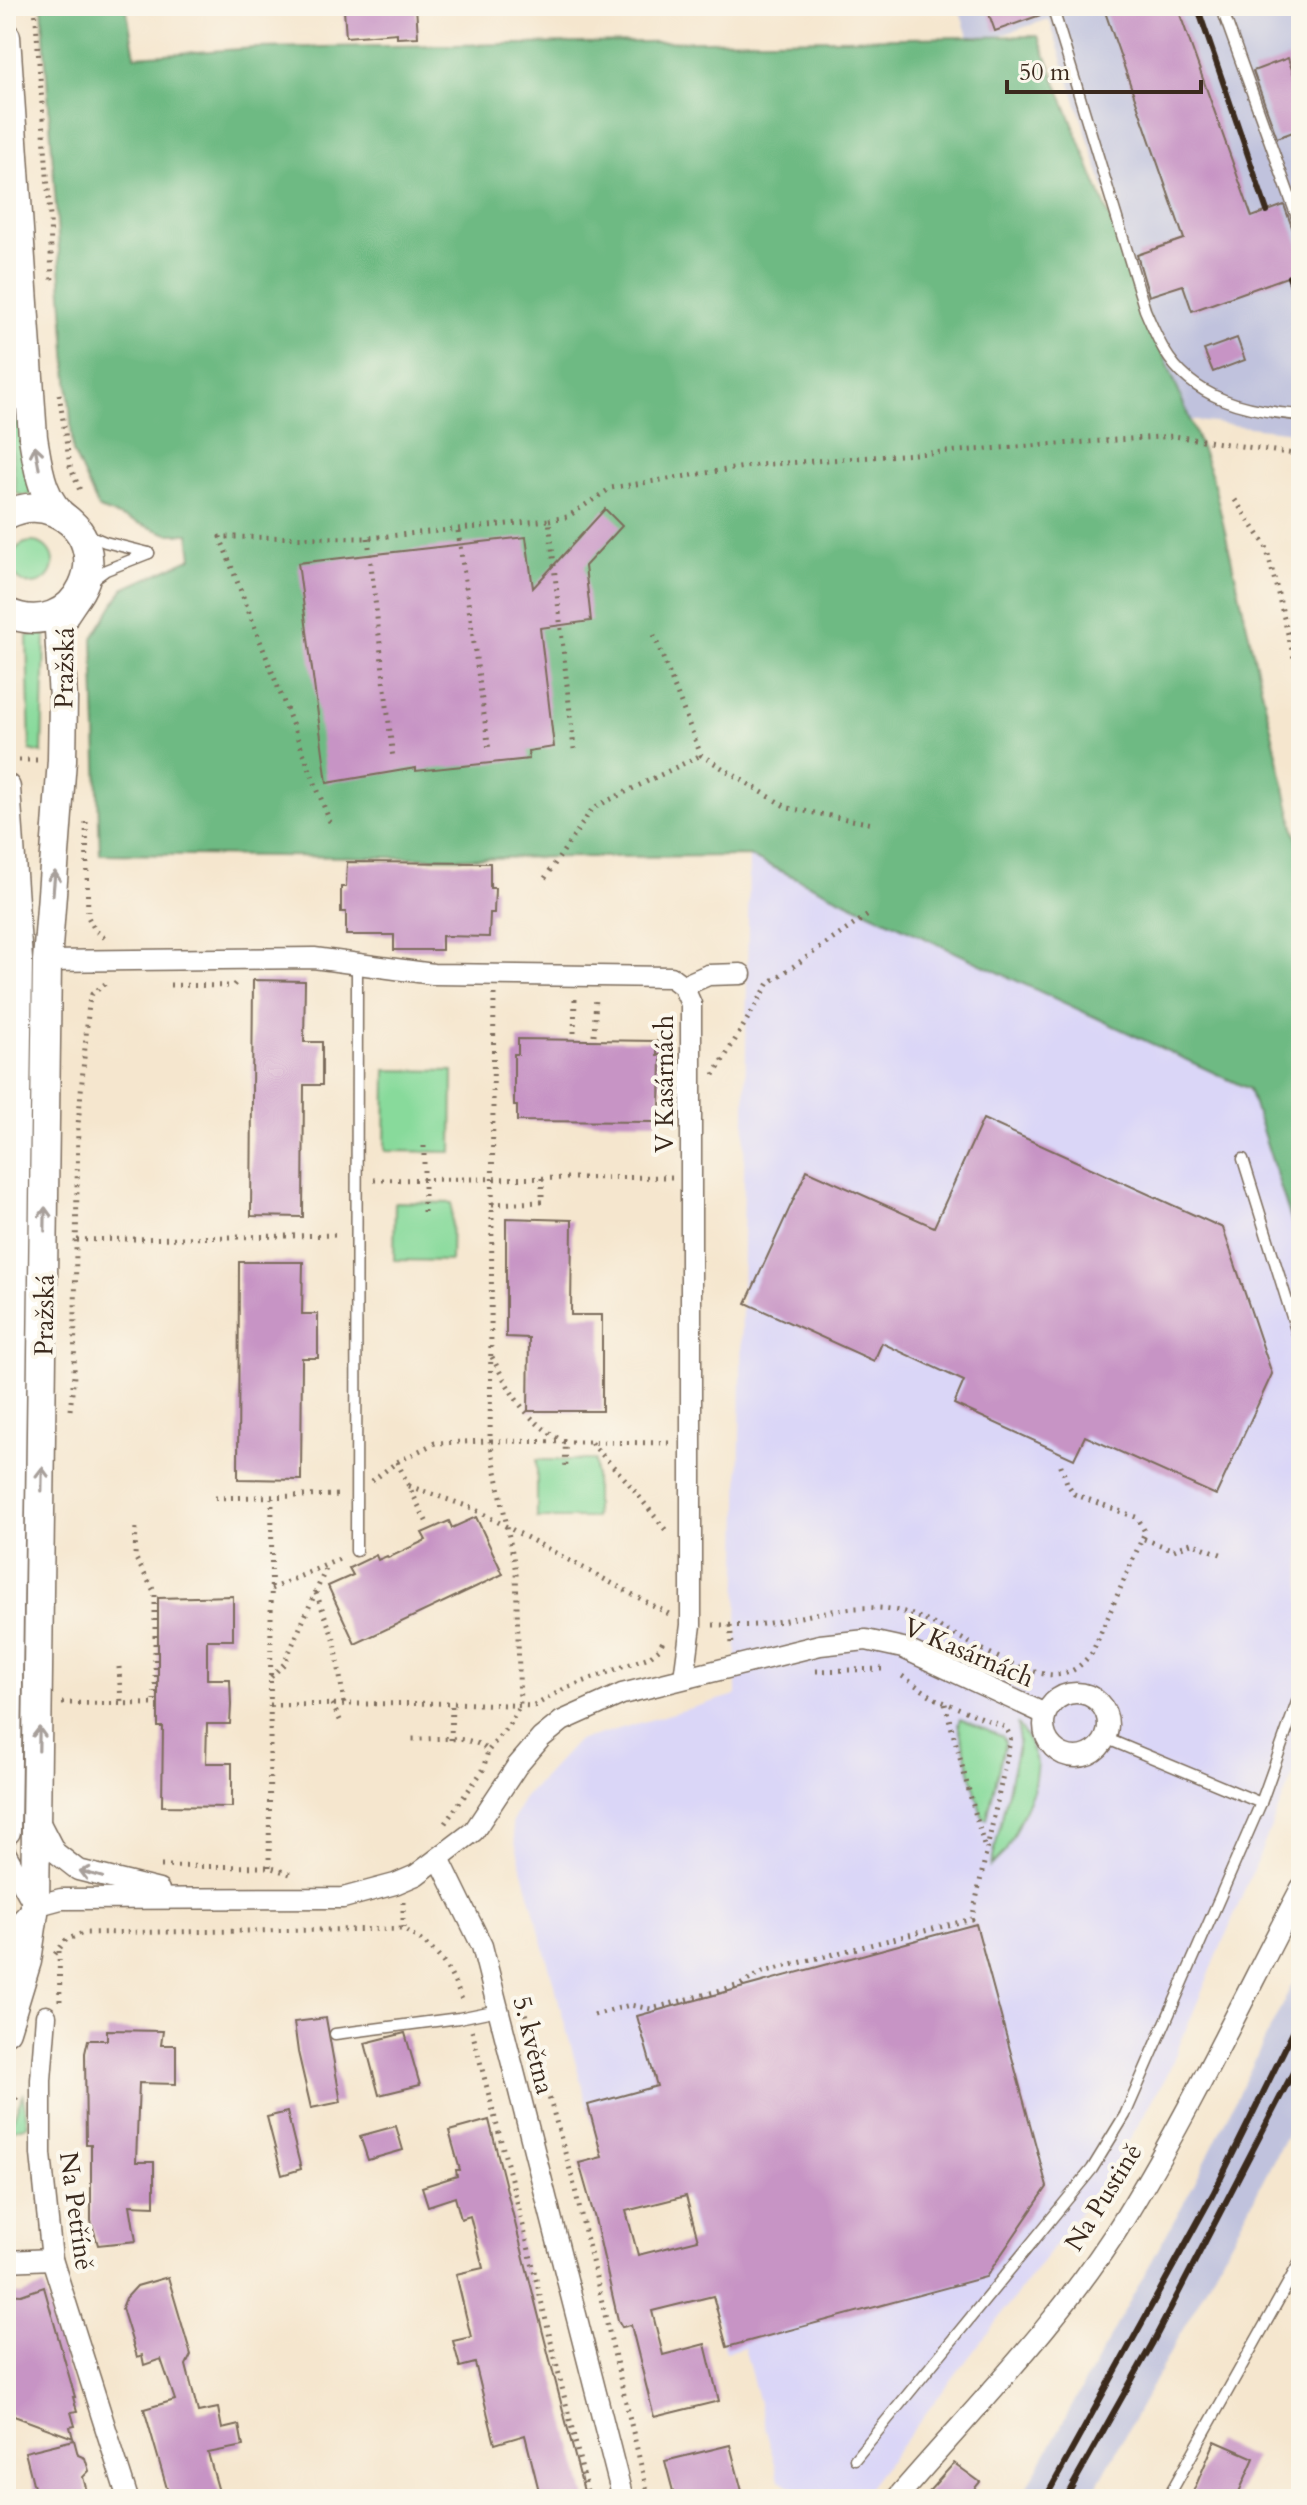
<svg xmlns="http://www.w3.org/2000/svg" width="1307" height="2505" viewBox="0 0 1307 2505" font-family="Cardo,serif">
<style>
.built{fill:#dad6f7}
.industrial{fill:#c0c2dd}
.green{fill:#88da9b;stroke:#62825c;stroke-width:2}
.forest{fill:#6eba83;stroke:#547250;stroke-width:2}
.building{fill:#c794c5;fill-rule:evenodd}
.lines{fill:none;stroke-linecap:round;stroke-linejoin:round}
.lane-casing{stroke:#7c6c5c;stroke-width:13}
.street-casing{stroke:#7c6c5c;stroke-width:23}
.secondary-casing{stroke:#7c6c5c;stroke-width:31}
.path{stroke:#7c6c5c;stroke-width:5;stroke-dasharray:2 6;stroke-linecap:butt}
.lane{stroke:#fff;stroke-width:10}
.street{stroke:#fff;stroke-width:20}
.secondary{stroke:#fff;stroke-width:28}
.rail{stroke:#3b2a1e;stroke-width:6}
.oneway{stroke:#a79f9a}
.labels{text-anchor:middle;stroke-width:8;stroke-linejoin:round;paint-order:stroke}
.street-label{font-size:26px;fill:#3b2a1e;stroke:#fbf7ec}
</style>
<rect width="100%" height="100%" fill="#fbf7ec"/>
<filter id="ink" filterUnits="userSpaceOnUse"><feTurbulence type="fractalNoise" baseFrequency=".0125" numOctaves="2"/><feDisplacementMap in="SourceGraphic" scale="16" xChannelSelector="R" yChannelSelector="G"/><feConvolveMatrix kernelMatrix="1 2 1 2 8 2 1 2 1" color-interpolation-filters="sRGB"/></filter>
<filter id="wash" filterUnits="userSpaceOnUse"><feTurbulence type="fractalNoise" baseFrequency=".006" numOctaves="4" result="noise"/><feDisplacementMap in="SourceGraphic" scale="32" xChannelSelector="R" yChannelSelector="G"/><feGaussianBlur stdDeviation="1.8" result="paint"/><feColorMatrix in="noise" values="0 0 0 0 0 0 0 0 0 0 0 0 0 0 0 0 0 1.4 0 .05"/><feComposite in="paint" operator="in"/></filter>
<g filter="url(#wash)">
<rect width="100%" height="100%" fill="#f5e6ce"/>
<polygon class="built" points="749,856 1061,998 1256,1094 1301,1244 1301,1756 1166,2077 1108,2176 860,2499 808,2499 779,2479 744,2347 726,2352 664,2123 597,2141 515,1842 512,1824 521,1801 577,1741 736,1695"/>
<g class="industrial">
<polygon points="958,6 1301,6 1301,433 1180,419 1049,19 971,45"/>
<polygon points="1301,1966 1301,2106 1247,2212 1090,2499 1021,2499 1194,2184"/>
</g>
<g class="green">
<polygon points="12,399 20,406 33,495 20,495 16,492 7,403"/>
<circle cx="32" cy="563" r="21"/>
<polygon points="45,633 42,753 30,750 27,636"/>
<polygon points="386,1070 453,1071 452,1152 385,1151"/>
<polygon points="395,1202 452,1203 451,1261 394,1260"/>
<rect x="537" y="1460" width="58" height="58"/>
<polygon points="960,1719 1003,1737 1005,1742 987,1819 984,1819 981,1813 958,1724"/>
<polygon points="1017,1723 1028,1740 1037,1764 1033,1791 1006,1851 991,1866 1019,1742"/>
<polygon points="23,2095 28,2125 10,2130 14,2222 6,2223 6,2135"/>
</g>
<polygon class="forest" points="42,6 126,6 135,56 256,48 1038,36 1212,476 1301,857 1301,1251 1249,1089 749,856 452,858 100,854 93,638 123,589 192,558 189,534 168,534 99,509 73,452"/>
<g id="blocks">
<g class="building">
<polygon points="394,6 416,6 418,37 397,38 397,33 346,37 344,10"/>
<polygon points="986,6 1044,6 1046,13 995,31"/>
<polygon points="1103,6 1177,6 1252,217 1284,205 1301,252 1301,272 1192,311 1183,285 1149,296 1137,255 1184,239"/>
<polygon points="1288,58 1301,96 1301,129 1277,138 1253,71"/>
<polygon points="1237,338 1245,360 1213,372 1204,350"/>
<polygon points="605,509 622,526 585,566 591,621 540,628 554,747 528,751 529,759 416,771 416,768 327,783 298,563 526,537 533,588"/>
<polygon points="347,862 490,863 490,888 495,888 494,913 490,913 489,937 442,936 442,950 394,950 394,935 346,935 346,912 341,912 341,887 346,887"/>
<polygon points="253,980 305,981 304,1042 322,1042 322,1085 304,1085 303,1217 251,1216"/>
<polygon points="518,1039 657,1041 657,1055 661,1055 660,1108 656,1108 656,1122 517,1121 517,1106 514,1106 514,1054 518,1054"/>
<polygon points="983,1119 1223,1228 1272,1374 1216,1495 1085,1436 1074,1459 954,1404 964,1381 882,1343 874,1361 746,1303 807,1170 934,1227"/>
<polygon points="506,1218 572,1220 571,1315 602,1315 602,1411 528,1411 529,1338 506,1337"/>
<polygon points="239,1262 303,1262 302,1314 318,1314 318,1358 302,1358 301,1480 238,1479"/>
<polygon points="476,1517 503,1574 355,1644 328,1586 353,1575 349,1568 376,1555 378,1560 387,1556 388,1558 426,1540 422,1533 449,1521 452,1528"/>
<polygon points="233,1596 233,1640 207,1640 207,1679 230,1679 231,1705 230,1724 207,1724 206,1763 232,1763 232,1807 162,1806 163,1727 158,1727 158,1598"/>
<path d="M976 1924 1047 2187 986 2277 727 2347 713 2296 652 2311 663 2355 705 2344 719 2401 654 2417 631 2325 622 2327 618 2320 595 2219 579 2163 602 2157 588 2105 657 2086 637 2016ZM686 2196 698 2240 638 2255 626 2211Z"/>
<polygon points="326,2018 341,2102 311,2108 298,2052 294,2022"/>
<polygon points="107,2030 163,2031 161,2045 176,2045 176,2084 139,2083 136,2162 154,2162 154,2206 130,2205 136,2241 98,2245 91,2221 91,2144 86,2144 85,2053 88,2040 107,2040"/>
<polygon points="405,2033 420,2085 379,2095 365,2043"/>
<polygon points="287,2112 301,2169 282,2175 267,2117"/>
<polygon points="489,2120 545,2341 586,2499 541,2499 525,2435 495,2444 475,2363 460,2367 453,2341 471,2337 456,2274 483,2268 470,2216 461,2219 455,2197 428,2206 422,2187 457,2176 456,2170 460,2170 449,2131"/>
<polygon points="396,2126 403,2150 368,2160 360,2136"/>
<polygon points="168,2277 191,2355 186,2365 198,2412 218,2408 222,2429 239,2425 243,2446 208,2453 221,2499 170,2499 144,2409 175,2400 161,2359 144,2365 142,2355 137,2357 122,2308 126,2298 137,2286"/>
<polygon points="44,2287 75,2397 73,2397 77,2411 71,2412 75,2426 70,2427 73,2438 6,2413 6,2294 21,2295"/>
<polygon points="74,2440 78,2455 85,2458 89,2471 83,2477 89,2499 37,2499 25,2452"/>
<polygon points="1215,2441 1254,2458 1236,2499 1190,2499"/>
<polygon points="730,2445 744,2499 675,2499 665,2461"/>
<polygon points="954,2463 980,2482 966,2499 922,2499"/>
</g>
</g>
</g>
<g filter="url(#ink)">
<use href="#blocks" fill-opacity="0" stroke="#7c6c5c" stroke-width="2"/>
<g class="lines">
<defs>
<g id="lane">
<path d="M1052 6 1145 310C1151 324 1157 338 1164 350 1193 400 1248 411 1301 415"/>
<polyline points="1221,6 1301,228"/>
<polyline points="86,534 105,542 149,553"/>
<polyline points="91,581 106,570 149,553"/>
<polyline points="1243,1159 1301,1346"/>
<polyline points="356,1551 357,965"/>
<polyline points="1261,1803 1301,1691"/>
<polyline points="335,2034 459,2018 498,2010"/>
<polyline points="855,2459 1092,2169 1125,2115 1261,1803 1105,1738"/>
<polyline points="1167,2499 1301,2260"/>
</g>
<g id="street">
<polyline points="47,961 314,958 433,974 671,977 683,986 691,1004 691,1625 684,1678"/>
<polyline points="683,986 708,975 741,974"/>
<circle cx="1076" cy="1725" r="32"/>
<polyline points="39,1821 55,1852 78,1870 159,1890"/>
<polyline points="6,1854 33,1903"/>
<polyline points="439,1858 482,1946 623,2499"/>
<polyline points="6,1936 35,1906 61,1899 343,1898 395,1884 416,1875 474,1831 517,1766 541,1738 562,1721 622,1694 820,1645 866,1640 903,1648 1045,1714"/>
<polyline points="46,2016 41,2080 41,2154 52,2259 128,2499"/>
<polyline points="6,2261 52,2259"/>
<path d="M896 2499C974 2408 1064 2318 1126 2216 1191 2110 1244 1997 1301 1888"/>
</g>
<g id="secondary">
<path d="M6 37 33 437C38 467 41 501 68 520"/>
<path d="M6 515C21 507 38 505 54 512 124 543 76 646 6 612"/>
<polyline points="6,788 18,960 6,1831"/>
<polyline points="6,2030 27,1961 35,1906 47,961 62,760 63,699 59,630 64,615 74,600"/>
</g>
</defs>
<use href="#lane" class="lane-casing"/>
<use href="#street" class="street-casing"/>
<use href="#secondary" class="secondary-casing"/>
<g class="path">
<polyline points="35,6 50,217 52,285"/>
<polyline points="59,394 70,466 81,493"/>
<polyline points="1235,500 1266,546 1301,686"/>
<polyline points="549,520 567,517 611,488 757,465 1174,436 1301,455"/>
<polyline points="458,531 489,750"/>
<polyline points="368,538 393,759"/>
<polyline points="654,635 701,755 788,808 873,824"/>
<polyline points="11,760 37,760"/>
<polyline points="86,822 88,917 95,930 105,938"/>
<polyline points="330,822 220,537 368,538 549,520 574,749"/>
<polyline points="545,878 593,808 701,755"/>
<polyline points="170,985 233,986 238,980"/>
<polyline points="494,994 490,1441 669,1443"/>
<polyline points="574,1033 575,998"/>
<polyline points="594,1035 596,997"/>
<polyline points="714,1075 769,983 871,913"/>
<polyline points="424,1146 424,1212"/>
<polyline points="374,1180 672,1177"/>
<polyline points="492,1204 542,1202 542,1178"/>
<polyline points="77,1240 340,1235"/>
<path d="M492 1357C512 1395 526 1422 565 1442L566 1470"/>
<polyline points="70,1410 74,1376 78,1125 89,1003 92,994 105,984"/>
<polyline points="591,1443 626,1480 668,1533"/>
<polyline points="397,1462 428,1525"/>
<path d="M372 1481 397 1462 435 1443 490 1441 516 1572 520 1705 510 1723 488 1751C472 1733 432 1740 408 1739"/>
<polyline points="409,1486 472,1508 669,1614"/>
<polyline points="215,1498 342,1495"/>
<polyline points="1144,1539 1174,1550 1191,1543 1226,1556"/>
<polyline points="271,1589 344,1557"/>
<polyline points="316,1593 335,1642 344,1704"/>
<path d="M713 1625C727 1625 742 1626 756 1625 805 1619 850 1600 900 1611 943 1621 1023 1683 1063 1674 1076 1671 1084 1662 1092 1653L1145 1532 1138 1518 1074 1494 1067 1483 1059 1460"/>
<polyline points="730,1625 732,1644"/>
<polyline points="119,1667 121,1703"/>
<polyline points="816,1671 882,1669"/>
<polyline points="271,1677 284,1664 328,1564"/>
<polyline points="62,1703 155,1704 155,1593 135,1557 136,1525"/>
<polyline points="332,1704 341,1722"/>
<polyline points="945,1704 985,1849"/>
<polyline points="270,1705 452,1703 534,1706 564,1689 649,1657 659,1649 665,1637"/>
<polyline points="451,1740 452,1703"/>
<polyline points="445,1823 483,1770 488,1751"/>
<polyline points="161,1866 269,1867 290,1874"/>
<polyline points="269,1867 272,1498"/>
<polyline points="403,1902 403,1929"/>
<polyline points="59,1951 60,2001"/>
<path d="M55 1954 66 1940 83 1933 403 1929C440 1951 447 1964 463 2002"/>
<polyline points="523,2006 572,2177 649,2499"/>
<polyline points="594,2015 630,2005 651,2009 740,1985 763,1972 972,1919 1011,1737 1005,1727 936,1699 899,1674"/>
<polyline points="472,2031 520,2213 589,2499"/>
<polyline points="6,2121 17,2096"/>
</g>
<use href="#lane" class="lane"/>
<use href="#street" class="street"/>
<use href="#secondary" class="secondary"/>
<g class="rail">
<polyline points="1197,6 1267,211"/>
<polyline points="1289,277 1301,311"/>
<polyline points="1045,2499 1213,2194 1301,2016"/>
<polyline points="1065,2499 1152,2344 1301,2057"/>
</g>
</g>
<defs><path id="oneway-shaft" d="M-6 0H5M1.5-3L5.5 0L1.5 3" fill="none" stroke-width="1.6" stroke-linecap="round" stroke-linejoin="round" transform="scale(2)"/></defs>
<g class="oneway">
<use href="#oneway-shaft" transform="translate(37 457) rotate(-100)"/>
<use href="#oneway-shaft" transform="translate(54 883) rotate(-85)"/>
<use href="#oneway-shaft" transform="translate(45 1219) rotate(-89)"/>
<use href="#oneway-shaft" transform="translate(42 1479) rotate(-89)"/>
<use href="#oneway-shaft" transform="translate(39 1739) rotate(-89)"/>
<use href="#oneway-shaft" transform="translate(91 1874) rotate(-164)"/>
</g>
</g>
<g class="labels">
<g class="street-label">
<text transform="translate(64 668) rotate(-89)" y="9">Pražská</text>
<text transform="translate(664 1084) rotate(-90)" y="9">V Kasárnách</text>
<text transform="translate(44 1315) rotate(-89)" y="9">Pražská</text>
<text transform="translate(969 1652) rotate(23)" y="9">V Kasárnách</text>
<text transform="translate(534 2045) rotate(76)" y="9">5. května</text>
<text transform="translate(1103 2197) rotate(-58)" y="9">Na Pustině</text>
<text transform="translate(77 2211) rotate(82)" y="9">Na Petříně</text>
</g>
</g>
<rect width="1307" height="2505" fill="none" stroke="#fbf7ec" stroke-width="32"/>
<path d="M1007 80v12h194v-12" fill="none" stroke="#3b2a1e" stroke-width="4"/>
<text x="1019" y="80" font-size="24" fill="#3b2a1e" stroke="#fbf7ec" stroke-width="6" paint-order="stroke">50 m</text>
</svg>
